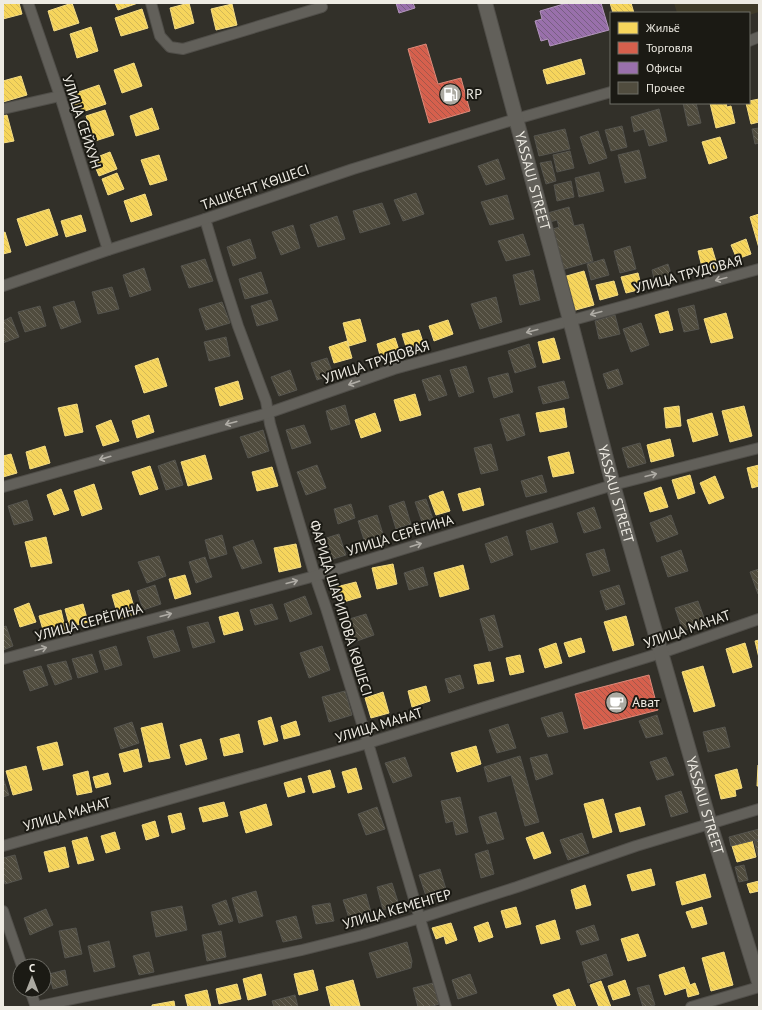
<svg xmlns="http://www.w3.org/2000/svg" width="762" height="1010" viewBox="0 0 762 1010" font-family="'PT Sans',sans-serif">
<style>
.built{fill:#3f3a28}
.homes{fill:url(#homes-back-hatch);stroke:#f4dc84}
.shops{fill:url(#shops-back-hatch);stroke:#dd8a7a}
.offices{fill:url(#offices-back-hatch);stroke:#b295bc}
.building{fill:url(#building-back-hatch);stroke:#55544e}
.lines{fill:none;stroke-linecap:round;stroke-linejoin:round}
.minor-casing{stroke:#504e49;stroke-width:12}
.secondary-casing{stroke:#504e49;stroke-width:16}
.minor{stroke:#62605a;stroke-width:10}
.secondary{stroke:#62605a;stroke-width:14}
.oneway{stroke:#afaca5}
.labels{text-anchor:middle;stroke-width:4;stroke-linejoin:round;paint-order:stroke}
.poi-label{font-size:14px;fill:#eeebe3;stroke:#1b1a14;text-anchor:start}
.street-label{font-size:14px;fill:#eeebe3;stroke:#1b1a14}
</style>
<defs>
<pattern id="homes-back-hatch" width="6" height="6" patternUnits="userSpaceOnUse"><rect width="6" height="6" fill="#f6d55c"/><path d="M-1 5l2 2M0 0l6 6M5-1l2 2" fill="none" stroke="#d3b857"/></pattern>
<pattern id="shops-back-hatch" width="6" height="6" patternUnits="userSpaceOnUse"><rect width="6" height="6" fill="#d6604d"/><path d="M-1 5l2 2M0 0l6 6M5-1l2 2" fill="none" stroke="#a4574a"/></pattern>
<pattern id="offices-back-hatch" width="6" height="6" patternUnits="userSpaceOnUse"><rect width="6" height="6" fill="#9970ab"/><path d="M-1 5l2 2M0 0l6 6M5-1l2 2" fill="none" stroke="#785f82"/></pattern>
<pattern id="building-back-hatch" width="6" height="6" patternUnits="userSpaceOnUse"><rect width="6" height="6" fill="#504c3e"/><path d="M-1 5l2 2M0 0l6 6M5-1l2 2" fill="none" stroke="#6a665a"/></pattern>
</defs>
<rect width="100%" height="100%" fill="#323029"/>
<polygon class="built" points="674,3 759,3 759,12 749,15 749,13 677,13"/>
<g class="homes">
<polygon points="3,3 19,3 22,14 3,19"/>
<polygon points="72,3 79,23 54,31 48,11"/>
<polygon points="115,3 138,3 118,10"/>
<polygon points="189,3 194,23 175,29 170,8"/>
<polygon points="610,3 631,3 634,13 613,13"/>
<polygon points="232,4 237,25 216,30 211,9"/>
<polygon points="142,9 148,28 121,36 115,18"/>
<polygon points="91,27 98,51 77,58 70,34"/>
<polygon points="581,59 585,74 547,84 543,70"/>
<polygon points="134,63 142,86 122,93 114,70"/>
<polygon points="21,76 27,95 3,102 3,81"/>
<polygon points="99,85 106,104 76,114 70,95"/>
<polygon points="759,99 759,122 751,124 746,103 749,103 749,101"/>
<polygon points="710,103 726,103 727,107 731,106 735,123 716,128"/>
<polygon points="152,108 159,129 136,136 130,116"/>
<polygon points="105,110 114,135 95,141 86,116"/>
<polygon points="7,115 14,141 3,143 3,116"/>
<polygon points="720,137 727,158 709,164 702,142"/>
<polygon points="110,152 117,169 99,176 92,159"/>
<polygon points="159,155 167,180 150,185 141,160"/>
<polygon points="117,173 124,189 108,195 102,179"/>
<polygon points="145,194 152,215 131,222 124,201"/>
<polygon points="49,209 58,235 26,246 17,219"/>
<polygon points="759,214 759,248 750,217"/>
<polygon points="81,215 86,231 66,237 61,221"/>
<polygon points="5,232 11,252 3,254 3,233"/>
<polygon points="746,239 751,254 737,259 731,245"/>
<polygon points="712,248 718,268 703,271 698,251"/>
<polygon points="584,271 594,305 572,311 563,277"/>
<polygon points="638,273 642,289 626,293 621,277"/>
<polygon points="614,281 618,295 600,300 596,285"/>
<polygon points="668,311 673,330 660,333 655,315"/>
<polygon points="726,313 733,338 711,343 704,319"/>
<polygon points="360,319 366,341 349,346 343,323"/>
<polygon points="448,320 453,334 434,341 429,326"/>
<polygon points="419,330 424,345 407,350 402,334"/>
<polygon points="395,338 400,353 381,359 377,344"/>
<polygon points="554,338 560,359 543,363 538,342"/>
<polygon points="347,341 352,358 334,363 329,347"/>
<polygon points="158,358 167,386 144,393 135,366"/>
<polygon points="238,381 243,399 220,406 215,388"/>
<polygon points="415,394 421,415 400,421 394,400"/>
<polygon points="77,404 83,432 65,436 58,408"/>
<polygon points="679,406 681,426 666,428 664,408"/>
<polygon points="744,406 752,436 730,442 722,411"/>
<polygon points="564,408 567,427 540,432 536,413"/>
<polygon points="375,413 381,431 361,438 355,420"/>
<polygon points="712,413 718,435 693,442 687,420"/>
<polygon points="149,415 154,432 137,438 132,421"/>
<polygon points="111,420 119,441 103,446 96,426"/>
<polygon points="670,439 674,456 651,462 647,445"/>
<polygon points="45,446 50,463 30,469 26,452"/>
<polygon points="569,452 574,473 553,477 548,457"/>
<polygon points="11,454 17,473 3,477 3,456"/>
<polygon points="205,455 212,479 188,486 181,462"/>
<polygon points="759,465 759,486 752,488 747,468"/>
<polygon points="150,466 158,489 140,495 132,472"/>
<polygon points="272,467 278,486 257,491 252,472"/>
<polygon points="690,475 695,493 678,499 672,480"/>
<polygon points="715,476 724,498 709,504 700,483"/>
<polygon points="94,484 102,509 82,516 74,491"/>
<polygon points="661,487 668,507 650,512 644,493"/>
<polygon points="480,488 484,505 463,511 458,494"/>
<polygon points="61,489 69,510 54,515 47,495"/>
<polygon points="443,491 450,511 436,515 429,496"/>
<polygon points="46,537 52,563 31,567 25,542"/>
<polygon points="296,544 301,567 279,572 274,548"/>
<polygon points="393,564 397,584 377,589 372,568"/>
<polygon points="463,565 469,589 440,597 434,573"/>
<polygon points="185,575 191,594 175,599 169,579"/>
<polygon points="356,582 361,597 340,603 336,587"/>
<polygon points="129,590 136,614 119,619 112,595"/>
<polygon points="29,603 36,622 20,627 14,609"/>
<polygon points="83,604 88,622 70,627 65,609"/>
<polygon points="61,610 66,632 45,637 39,616"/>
<polygon points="238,612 243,630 224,635 219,617"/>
<polygon points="626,616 634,645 613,651 604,622"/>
<polygon points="581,638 585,652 569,657 564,643"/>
<polygon points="759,640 759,658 755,641"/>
<polygon points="556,643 562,663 545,668 539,649"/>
<polygon points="745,643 752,667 733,673 726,649"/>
<polygon points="520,655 524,672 510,675 506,658"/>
<polygon points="490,662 494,681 478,684 474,665"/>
<polygon points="703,666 715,706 694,712 682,672"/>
<polygon points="426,686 430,701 412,707 408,691"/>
<polygon points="383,692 389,713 371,718 365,698"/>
<polygon points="271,717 278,741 264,745 258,721"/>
<polygon points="296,721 300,735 284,739 281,726"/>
<polygon points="162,723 170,758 149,762 141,728"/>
<polygon points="239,734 243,752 224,756 220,739"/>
<polygon points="201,739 207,759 186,765 180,745"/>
<polygon points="57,742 63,765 43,770 37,747"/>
<polygon points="476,746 481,764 457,772 451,753"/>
<polygon points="138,749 142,767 124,772 119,754"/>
<polygon points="758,765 759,765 759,786 757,786"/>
<polygon points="26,766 32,790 13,795 6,771"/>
<polygon points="356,768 362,789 348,793 342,772"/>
<polygon points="737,769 742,788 735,790 736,796 721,799 715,775"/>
<polygon points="330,770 335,787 313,793 308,776"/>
<polygon points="88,771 92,792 77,795 73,775"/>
<polygon points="108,773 111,784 96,788 93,777"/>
<polygon points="301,778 305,792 288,797 284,783"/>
<polygon points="603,799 612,832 593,838 584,804"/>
<polygon points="224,802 228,816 203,822 199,808"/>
<polygon points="266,804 272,825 246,833 240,812"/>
<polygon points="640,807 645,825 620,832 615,814"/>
<polygon points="181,813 185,829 172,833 168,816"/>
<polygon points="155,821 159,836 146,840 142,825"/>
<polygon points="115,832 120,849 106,853 101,836"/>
<polygon points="543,832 551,853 534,859 526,838"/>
<polygon points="87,837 94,860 78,864 72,841"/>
<polygon points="752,840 756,857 737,862 732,846"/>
<polygon points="65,847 69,867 49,872 44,852"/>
<polygon points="651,869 655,885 632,891 627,875"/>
<polygon points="705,874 711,897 682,905 676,882"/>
<polygon points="759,881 759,891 750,893 747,884"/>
<polygon points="585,885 591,905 576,909 571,890"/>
<polygon points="516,907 521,924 506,928 501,911"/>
<polygon points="702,907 707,924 692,928 686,912"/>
<polygon points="555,920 560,939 541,944 536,926"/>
<polygon points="488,922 493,937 479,942 474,927"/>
<polygon points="451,923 457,940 446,944 444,936 436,939 432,928"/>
<polygon points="638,934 646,956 628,961 621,939"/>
<polygon points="724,952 733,985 711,991 702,958"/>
<polygon points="684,967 690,985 695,983 699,994 688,997 686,988 665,995 659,975"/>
<polygon points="313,970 318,990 299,995 294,974"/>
<polygon points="261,974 266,995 248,1000 243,979"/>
<polygon points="353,980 360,1006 331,1007 326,987"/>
<polygon points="625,980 630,995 613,1000 608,986"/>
<polygon points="601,981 611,1007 599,1007 590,985"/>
<polygon points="237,984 241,999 219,1004 216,989"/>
<polygon points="569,989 576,1007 558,1007 553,995"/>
<polygon points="207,990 211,1007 188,1007 185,995"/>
<polygon points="174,1001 175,1007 152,1007 152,1005"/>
</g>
<g class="shops">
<polygon points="426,44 438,84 461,78 470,111 429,123 408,49"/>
<polygon points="649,675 658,710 584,729 575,694"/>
</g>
<g class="offices">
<polygon points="396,3 413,3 415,8 399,13"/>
<polygon points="567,3 601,3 609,30 550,46 548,39 541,41 535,21 542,19 540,11"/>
</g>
<g class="building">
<polygon points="683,103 696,103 701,123 688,126"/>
<polygon points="659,109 667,141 649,146 644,129 634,132 631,117"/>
<polygon points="622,126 627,147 611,151 605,130"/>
<polygon points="759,128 759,143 755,144 752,129"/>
<polygon points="565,129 570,149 539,156 534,136"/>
<polygon points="598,131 607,158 589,164 580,137"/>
<polygon points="639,150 646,178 625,183 618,155"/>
<polygon points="570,151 574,168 557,172 553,155"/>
<polygon points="498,159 505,179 486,185 478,166"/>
<polygon points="551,161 556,181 546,184 540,163"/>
<polygon points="599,172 604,191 579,197 575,178"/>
<polygon points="571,181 574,197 557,201 554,185"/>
<polygon points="416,193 424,214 403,221 394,200"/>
<polygon points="507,195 514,219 490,225 481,202"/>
<polygon points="382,203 390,224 360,233 353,211"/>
<polygon points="569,207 574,226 583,224 593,261 558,271 547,231 559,227 557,220 546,223 544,214"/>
<polygon points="337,216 345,239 318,247 310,225"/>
<polygon points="293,225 300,248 281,255 272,232"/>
<polygon points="523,234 530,255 506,261 498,241"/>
<polygon points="250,239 256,258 233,266 227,247"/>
<polygon points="630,246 636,269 620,273 614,251"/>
<polygon points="205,259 213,281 189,288 181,266"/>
<polygon points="604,259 609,275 591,280 587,264"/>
<polygon points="668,264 672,277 655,283 652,270"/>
<polygon points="144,268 151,290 130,297 123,275"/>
<polygon points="533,270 540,300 520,305 513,275"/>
<polygon points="261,272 268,293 245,299 239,279"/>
<polygon points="112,287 119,309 98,314 92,292"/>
<polygon points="496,297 502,322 480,329 471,304"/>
<polygon points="271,300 278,320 257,326 251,306"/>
<polygon points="74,301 81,322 61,329 53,307"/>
<polygon points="222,302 230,323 206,330 199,309"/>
<polygon points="694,305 699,329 684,332 678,309"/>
<polygon points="40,306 46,326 25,332 18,312"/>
<polygon points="615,315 620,334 599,339 595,321"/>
<polygon points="11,317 19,337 3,343 3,321"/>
<polygon points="641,323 649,345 631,352 623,329"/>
<polygon points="226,337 230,356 209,361 204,342"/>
<polygon points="529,344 536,367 515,373 508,351"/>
<polygon points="327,358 333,374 317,380 311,363"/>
<polygon points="466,366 474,392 459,397 450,370"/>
<polygon points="618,369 623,384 608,389 603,374"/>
<polygon points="290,370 297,390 279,396 271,377"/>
<polygon points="508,373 513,392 494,398 488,378"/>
<polygon points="440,375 447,395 429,401 422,380"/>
<polygon points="564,381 569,398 543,404 538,387"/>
<polygon points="345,405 350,424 331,430 326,411"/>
<polygon points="519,414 525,435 507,441 500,419"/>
<polygon points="304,425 311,443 292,449 286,430"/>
<polygon points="263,430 269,451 248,458 240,437"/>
<polygon points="640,443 646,463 628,468 622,448"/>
<polygon points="491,444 498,470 481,474 474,448"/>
<polygon points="175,460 183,485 166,490 158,466"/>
<polygon points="317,465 326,488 306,495 297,472"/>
<polygon points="542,475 547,492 526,497 521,481"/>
<polygon points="426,499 433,519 422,522 415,502"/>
<polygon points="27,500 33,520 14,525 8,506"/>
<polygon points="404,501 411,524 396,529 389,506"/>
<polygon points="351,504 355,518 338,524 334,509"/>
<polygon points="594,507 601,528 584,533 577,513"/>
<polygon points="377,515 384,537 365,543 358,521"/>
<polygon points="671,515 678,534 657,542 650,523"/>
<polygon points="552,523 558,542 531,550 526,531"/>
<polygon points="339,534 346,555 327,561 320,540"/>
<polygon points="222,535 227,554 210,559 205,540"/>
<polygon points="507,536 513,555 491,563 485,544"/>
<polygon points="253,540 262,563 242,569 233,547"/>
<polygon points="604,549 610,571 593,576 586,554"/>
<polygon points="681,550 688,571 668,577 661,557"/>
<polygon points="159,556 166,576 147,583 138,562"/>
<polygon points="205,557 212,577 196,583 189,562"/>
<polygon points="423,567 428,585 409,590 404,573"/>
<polygon points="759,569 759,594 758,594 750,572"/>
<polygon points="155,585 161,604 143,610 137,591"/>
<polygon points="619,585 625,604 606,610 600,591"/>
<polygon points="305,596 312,614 290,622 284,604"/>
<polygon points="698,601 706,623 683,631 675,608"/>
<polygon points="272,604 278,619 255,625 250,610"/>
<polygon points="366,614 374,635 354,642 346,620"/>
<polygon points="494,615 503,647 489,651 480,619"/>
<polygon points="208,622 215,642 193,648 187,627"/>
<polygon points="6,626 13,646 3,650 3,627"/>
<polygon points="173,630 180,651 154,658 147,637"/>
<polygon points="116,646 122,665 105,670 99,651"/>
<polygon points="322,646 330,670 309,678 300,653"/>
<polygon points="92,654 98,672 78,678 72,659"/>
<polygon points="66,661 72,679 55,685 47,665"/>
<polygon points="41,666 48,685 30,691 23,671"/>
<polygon points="460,675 464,688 449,693 445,679"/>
<polygon points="345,691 352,715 329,722 322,697"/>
<polygon points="562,712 568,732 548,737 541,718"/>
<polygon points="657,715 663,734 646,738 639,721"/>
<polygon points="132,722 139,743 121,749 114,728"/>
<polygon points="508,724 516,748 497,753 489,730"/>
<polygon points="725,727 730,747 708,752 703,732"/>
<polygon points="547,754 553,774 536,780 530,758"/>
<polygon points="520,756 539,822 525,826 511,775 488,782 484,767"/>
<polygon points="405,757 412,776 393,783 385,763"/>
<polygon points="666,757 674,775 657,780 650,762"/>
<polygon points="3,778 9,795 3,797"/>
<polygon points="681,791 688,812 671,817 665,796"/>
<polygon points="460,797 468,832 456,835 453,821 446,823 441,801"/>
<polygon points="377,807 385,829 366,835 358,814"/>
<polygon points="496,812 504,839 487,844 479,817"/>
<polygon points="759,829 759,839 731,846 729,837"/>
<polygon points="582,833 589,853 568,860 560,840"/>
<polygon points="759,840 759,856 758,856 754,841"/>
<polygon points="488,850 494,874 481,878 475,854"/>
<polygon points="15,855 22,879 5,884 3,875 3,858"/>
<polygon points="744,865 748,880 739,882 735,867"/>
<polygon points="440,869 448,896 428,902 419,875"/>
<polygon points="392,883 399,905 383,910 377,887"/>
<polygon points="256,891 263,916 239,923 232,898"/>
<polygon points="366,894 371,912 349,918 343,900"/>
<polygon points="226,900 233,921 219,925 212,905"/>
<polygon points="330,903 334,921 316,924 312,906"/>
<polygon points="182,906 187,930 156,937 151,912"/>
<polygon points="46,909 53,925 30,935 24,918"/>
<polygon points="296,916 302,938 283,942 276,921"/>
<polygon points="594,925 599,940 581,945 576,931"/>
<polygon points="76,928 82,954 65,958 59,931"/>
<polygon points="221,931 226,957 207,961 202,935"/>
<polygon points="109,941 115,967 94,972 88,946"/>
<polygon points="407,942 412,961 411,968 377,978 369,953"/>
<polygon points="149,952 154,972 139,975 133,956"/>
<polygon points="606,954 613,975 588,983 582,962"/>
<polygon points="65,970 68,985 53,989 49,974"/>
<polygon points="470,974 477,993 458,999 452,980"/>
<polygon points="433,983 439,1004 430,1007 418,1007 413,988"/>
<polygon points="649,985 655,1005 647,1007 643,1007 637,988"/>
<polygon points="295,995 298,1007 274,1007 272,1001"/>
</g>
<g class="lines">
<defs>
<g id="minor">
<polyline points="28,3 60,96 108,250"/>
<polyline points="151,3 160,36 170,47 183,49 322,7"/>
<polyline points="749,41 759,37"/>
<polyline points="3,109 60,96"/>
<polyline points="205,219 222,276 238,326 266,401 270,424 315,576 326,608 368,743 446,1007"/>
<polyline points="3,286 108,250 205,219 353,169 516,119 611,92"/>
<polyline points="3,487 268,413 394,369 759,269"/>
<polyline points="3,659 315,576 613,485 759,448"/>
<polyline points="3,846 368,743 661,653 759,619"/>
<polyline points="3,911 22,966"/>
<polyline points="30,990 36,1007"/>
<polyline points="35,1007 302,950 362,935 420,918 517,887 636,846 759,809"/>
<polyline points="691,1007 759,987"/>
</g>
<g id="secondary">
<path id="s1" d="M485 3 570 320 613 485 710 824 759 982"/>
</g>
</defs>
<use href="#minor" class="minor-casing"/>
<use href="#secondary" class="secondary-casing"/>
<use href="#minor" class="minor"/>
<use href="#secondary" class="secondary"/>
</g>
<defs><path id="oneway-shaft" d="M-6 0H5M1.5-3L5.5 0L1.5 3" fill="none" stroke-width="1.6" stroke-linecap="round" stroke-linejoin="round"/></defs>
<g class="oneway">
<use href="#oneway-shaft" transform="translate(721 279) rotate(165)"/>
<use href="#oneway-shaft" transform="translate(596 313) rotate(165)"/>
<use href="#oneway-shaft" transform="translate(532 331) rotate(165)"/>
<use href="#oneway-shaft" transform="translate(354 383) rotate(161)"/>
<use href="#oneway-shaft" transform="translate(231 423) rotate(165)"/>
<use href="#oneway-shaft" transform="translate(105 458) rotate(164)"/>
<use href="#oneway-shaft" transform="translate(651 475) rotate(-14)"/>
<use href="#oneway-shaft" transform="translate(416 545) rotate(-17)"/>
<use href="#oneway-shaft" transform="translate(292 582) rotate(-15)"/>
<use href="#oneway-shaft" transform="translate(166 615) rotate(-15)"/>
<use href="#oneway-shaft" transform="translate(41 649) rotate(-15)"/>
</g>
<defs>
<symbol id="fuel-disc" viewBox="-11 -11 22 22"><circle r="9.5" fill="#acaaa2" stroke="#1b1a14"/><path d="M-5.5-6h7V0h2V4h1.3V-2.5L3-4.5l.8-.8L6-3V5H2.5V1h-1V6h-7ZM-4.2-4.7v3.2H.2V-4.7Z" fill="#fff"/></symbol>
<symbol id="cafe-disc" viewBox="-11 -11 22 22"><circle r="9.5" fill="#acaaa2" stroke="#1b1a14"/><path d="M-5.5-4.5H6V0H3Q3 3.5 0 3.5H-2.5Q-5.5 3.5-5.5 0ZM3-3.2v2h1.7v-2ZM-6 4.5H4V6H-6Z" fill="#fff"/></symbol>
</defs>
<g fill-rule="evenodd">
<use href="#fuel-disc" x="438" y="82" width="25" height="25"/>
<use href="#cafe-disc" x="604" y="690" width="25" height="25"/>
</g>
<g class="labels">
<g class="poi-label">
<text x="466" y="99">RP</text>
<text x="632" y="707">Ават</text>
</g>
<g class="street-label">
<text transform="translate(82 122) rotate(72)" y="5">УЛИЦА СЕЙХУН</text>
<text dy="5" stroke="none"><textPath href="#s1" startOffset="184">YASSAUI STREET</textPath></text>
<text transform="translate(255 187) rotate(-19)" y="5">ТАШКЕНТ КӨШЕСІ</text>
<text transform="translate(688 274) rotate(-15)" y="5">УЛИЦА ТРУДОВАЯ</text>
<text transform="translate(376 362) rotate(-18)" y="5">УЛИЦА ТРУДОВАЯ</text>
<text dy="5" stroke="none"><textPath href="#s1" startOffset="508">YASSAUI STREET</textPath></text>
<text transform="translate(400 535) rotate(-17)" y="5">УЛИЦА СЕРЁГИНА</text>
<text transform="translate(341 608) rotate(73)" y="5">ФАРИДА ШАРИПОВА КӨШЕСІ</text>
<text transform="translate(89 622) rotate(-15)" y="5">УЛИЦА СЕРЁГИНА</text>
<text transform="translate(687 629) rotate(-19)" y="5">УЛИЦА МАНАТ</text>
<text transform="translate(379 725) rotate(-17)" y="5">УЛИЦА МАНАТ</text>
<text dy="5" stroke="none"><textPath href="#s1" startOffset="832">YASSAUI STREET</textPath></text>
<text transform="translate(67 814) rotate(-16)" y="5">УЛИЦА МАНАТ</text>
<text transform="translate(397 909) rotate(-16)" y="5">УЛИЦА КЕМЕНГЕР</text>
</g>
</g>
<rect width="762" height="1010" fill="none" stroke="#eeebe3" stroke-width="8"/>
<rect x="610" y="12" width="140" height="92" fill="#1b1a14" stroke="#6f6e67"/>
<rect x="618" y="22" width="20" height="12" fill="#f6d55c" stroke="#6f6e67"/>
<text x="646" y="32" font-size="12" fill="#eeebe3">Жильё</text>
<rect x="618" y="42" width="20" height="12" fill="#d6604d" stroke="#6f6e67"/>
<text x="646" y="52" font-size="12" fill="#eeebe3">Торговля</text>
<rect x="618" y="62" width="20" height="12" fill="#9970ab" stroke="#6f6e67"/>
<text x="646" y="72" font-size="12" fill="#eeebe3">Офисы</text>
<rect x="618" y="82" width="20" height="12" fill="#504c3e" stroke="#6f6e67"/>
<text x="646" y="92" font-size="12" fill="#eeebe3">Прочее</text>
<g transform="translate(32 978)"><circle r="19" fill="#1b1a14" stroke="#6f6e67"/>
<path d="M0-3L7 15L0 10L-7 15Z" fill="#acaaa2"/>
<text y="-6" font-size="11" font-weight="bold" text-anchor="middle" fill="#eeebe3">С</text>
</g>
</svg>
